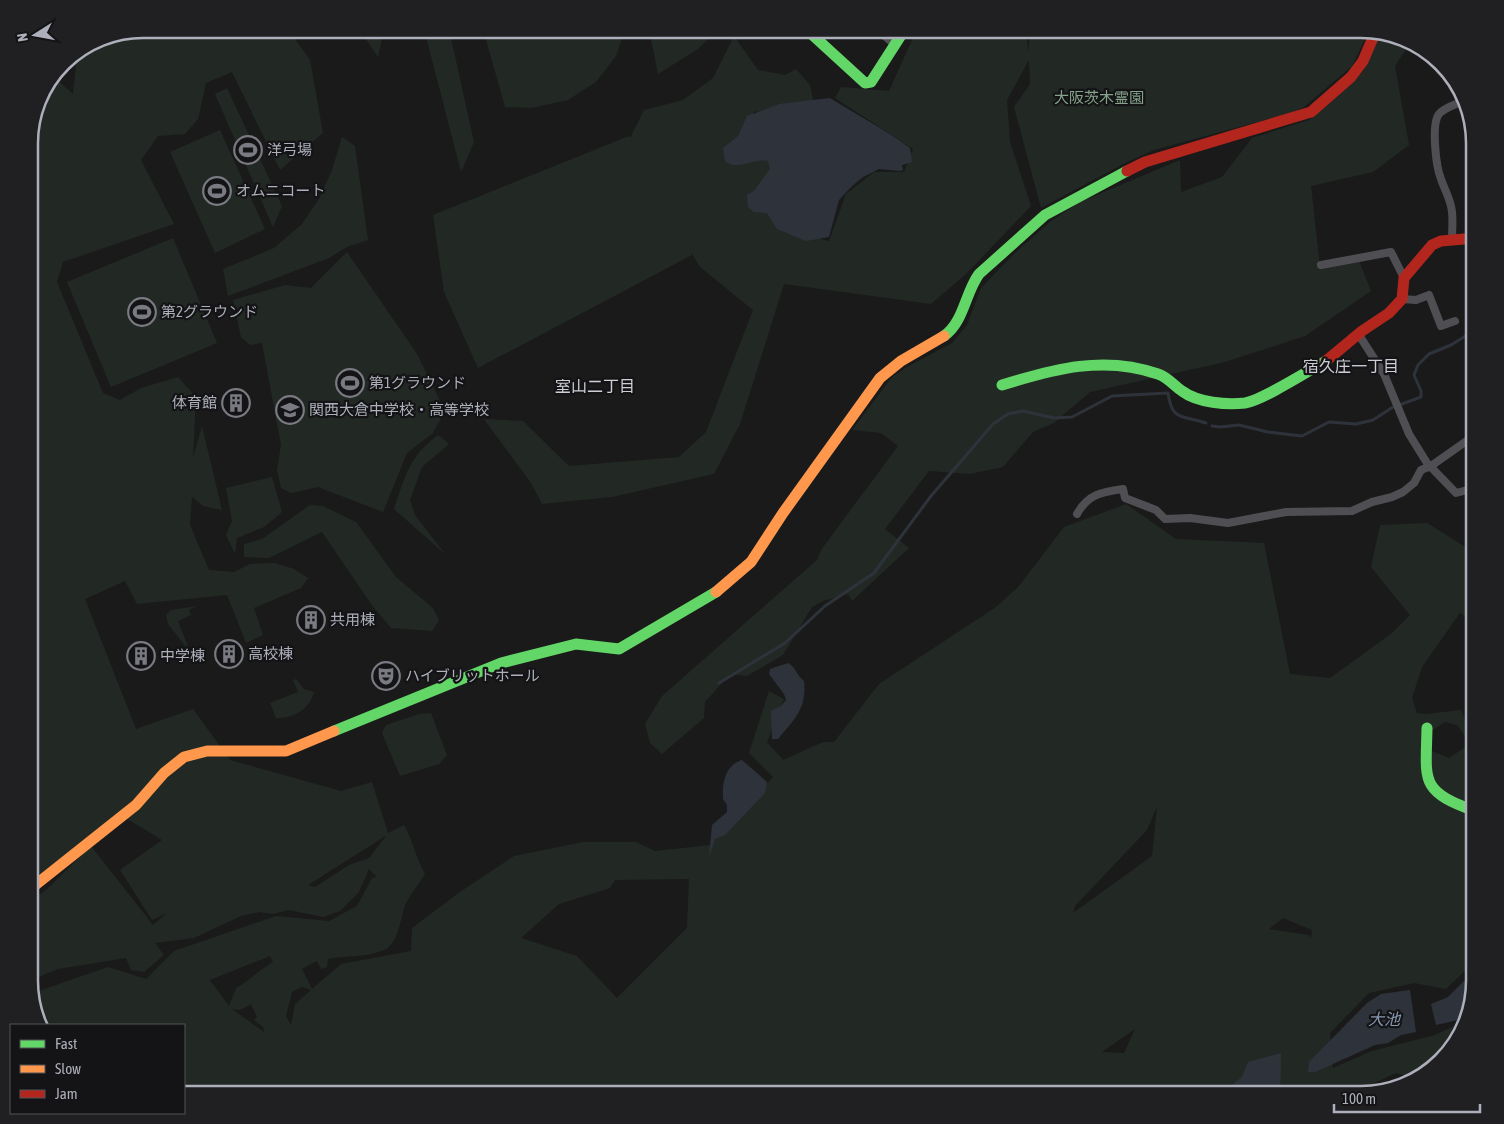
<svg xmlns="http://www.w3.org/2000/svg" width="1504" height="1124" viewBox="0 0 1504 1124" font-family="'Asap Condensed','Noto Sans JP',sans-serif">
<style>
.green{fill:#222924;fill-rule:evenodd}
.water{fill:#2e333b}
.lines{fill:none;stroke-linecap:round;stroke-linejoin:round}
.stream{stroke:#2e333b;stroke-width:3}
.street{stroke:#4f4f53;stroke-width:8}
.fast{stroke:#63d668;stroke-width:11}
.slow{stroke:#ff974d;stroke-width:11}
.jam{stroke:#b3261e;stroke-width:11}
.labels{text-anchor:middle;stroke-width:4.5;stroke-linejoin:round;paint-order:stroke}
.park-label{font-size:15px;fill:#85a38b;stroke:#141416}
.poi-label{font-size:15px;fill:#adafba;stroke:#141416;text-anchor:start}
.neighbourhood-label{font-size:16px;fill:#cdcfd6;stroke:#141416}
.water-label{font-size:16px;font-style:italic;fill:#8798b2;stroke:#141416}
.rim{fill:none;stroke:#adafba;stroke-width:2.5}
</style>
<rect width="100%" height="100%" fill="#1a1a1a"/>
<g class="green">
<path d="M142 29H288L310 60 323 133 280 170 232 72 206 83 198 119 185 134 158 136 141 160 174 224 63 262 57 282 103 393 120 400 141 388 178 377 196 397 193 458 202 426 222 510 203 506 192 497 190 525 209 570 234 572 250 564 275 563 294 569 308 578 301 588 254 608 263 635 246 643 227 595 137 604 125 581 85 599 136 729 193 709 230 760 341 791 372 782 388 833 404 825C413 841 416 858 425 874 419 884 412 892 406 903 400 917 399 944 384 950 365 958 347 955 328 959L327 967 321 969 317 961 302 969 312 989 341 964 411 951 412 928 460 892 514 856 583 842H636L655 851 710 845 773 777 749 753 769 691 784 699 767 742 783 760 823 742H834L879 684 996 607 1019 586 1064 527 1126 504 1176 539 1264 543 1290 674 1330 678 1392 633 1410 615 1371 567 1380 525 1427 523 1475 553V624L1460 613 1422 667 1412 698 1417 713 1426 714 1461 710 1468 727 1469 741 1457 725 1445 722 1431 731 1432 751 1449 758 1470 744 1475 745V961L1446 989 1414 983 1369 993 1330 1033 1333 1068 1372 1051 1435 1035 1461 1023 1452 1051 1418 1079 1396 1073 1357 1091 1356 1095H184V1025H39L30 994 108 967 146 979 174 951 276 916 329 921 357 906 372 878 377 877 369 869 359 892 340 911 323 917 289 910 273 914 259 912 241 916 194 938 155 943 164 955 144 972 131 970 126 958 58 969 29 981V902L46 890 91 846 153 925 167 913 152 920 120 870 162 840 119 814 29 882V135L41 92 53 76 73 94 76 66 71 55 99 37ZM1157 807 1152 856 1073 913 1075 906 1147 830ZM387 835 369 858 349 865 315 887 308 885ZM689 879 687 928 617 998 577 956 521 938 559 904 610 888 615 880ZM1283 918 1312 930 1311 938 1309 935 1269 929ZM270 956 273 962C259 970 249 981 236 988L229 1006 210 980ZM302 987 311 990 295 1004 291 1025 286 1016 292 992ZM251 1004 257 1017 254 1020 263 1027 264 1032 232 1009 240 1010ZM1135 1029 1124 1053 1102 1052Z"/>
<polygon points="359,29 384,29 378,57"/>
<polygon points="424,29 449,29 474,142 461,172"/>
<polygon points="483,29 625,29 616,56 596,82 568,100 531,108 505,107"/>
<polygon points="649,29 710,29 709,38 698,49 658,74"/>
<polygon points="917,29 1025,29 1029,52 1029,29 1362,29 1369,31 1352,66 1304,107 1290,113 1154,150 1125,163 1041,208 1014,107 1030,84 1029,60 1007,100 1010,142 1031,206 967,273 931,304 784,284 740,424 714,474 612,497 542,504 531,483 484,419 523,421 569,466 679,457 706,432 753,310 700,267 691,252 692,255 478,368 444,292 433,215 629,136 630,138 644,110 683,100 713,78 734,36 758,70 785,75 796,69 810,85 814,103 797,117 793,102 786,107 754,112 743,141 723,154 775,160 775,209 780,230 829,241 846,194 874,172 904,172 913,149 835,98 841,87 889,91"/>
<polygon points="1379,35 1409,45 1395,66 1409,145 1373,172 1311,186 1320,267 1359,261 1371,291 1305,336 1225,362 1090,392 1054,423 1033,432 1003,467 970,474 929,471 885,529 909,548 852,601 848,594 823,601 812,607 783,655 747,676 730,674 705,702 704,718 662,754 650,743 645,724 662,696 817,560 821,550 898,446 881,433 852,430 892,377 907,367 952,343 967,325 981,288 1015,253 1051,221 1080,202 1180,160 1181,192 1222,177 1252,138 1309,120 1363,71"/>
<polygon points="227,88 282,206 273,227 215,94"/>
<polygon points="220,130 265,229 215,253 170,152"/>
<polygon points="342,137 355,146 368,240 347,247 329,258 228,296 223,269 274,248 302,224 319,199 332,170"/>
<polygon points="173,238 217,343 111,387 67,282"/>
<polygon points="347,252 417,354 445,411 433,433 407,453 383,512 318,487 291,493 281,488 277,470 281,445 262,343 250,345 241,337 233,300 285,285 311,288"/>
<path d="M438 435 449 444 422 467 410 500 415 515 445 554 394 509C405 477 409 456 438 435Z"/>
<polygon points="272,477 282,512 264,527 237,538 235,554 226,535 232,521 226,488"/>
<polygon points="310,505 323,506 356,522 396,577 433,608 439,620 432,631 391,628 371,604 322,532 269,558 244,557 244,544 262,539"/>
<polygon points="197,606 189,610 191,615 178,621 190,652 168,624 166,615 171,610"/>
<path d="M296 679 304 689 314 692C309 710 294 718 276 718L270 703 298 692 293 680Z"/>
<polygon points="431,713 447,755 439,764 400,776 382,733 386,725 419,714"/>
</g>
<g class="water">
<path d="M830 98C857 115 884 129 910 148L912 162 902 165 903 170 900 171 879 169 863 177 851 187 839 200 829 237 806 241 777 229 767 213 754 212 748 207 747 195 754 191 770 169 768 161C755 157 738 172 725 161L723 148 738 136 747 116 779 104Z"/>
<path d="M788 663C796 667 796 675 804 681 807 708 795 719 778 739H772L771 711 781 706 786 700 784 694 769 674 770 669Z"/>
<path d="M742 760 767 782 765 793 725 835 715 839 709 857 712 825 727 812V805L723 799C722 783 725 765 742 760Z"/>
<polygon points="1475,970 1475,982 1463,1019 1436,1025 1431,1004 1448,997"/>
<polygon points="1410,990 1416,1032 1401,1035 1388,1043 1375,1045 1315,1072 1308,1072 1309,1062 1367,1003 1381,994"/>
<polygon points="1281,1053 1280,1095 1227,1095 1228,1088 1242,1077 1248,1062"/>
</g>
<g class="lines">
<g class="stream">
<polyline points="1399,405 1421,397 1421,391 1414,375 1418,365 1429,354 1451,345 1475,330"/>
<polyline points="1212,426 1220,427 1239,425 1268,432 1302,436 1329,422 1356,424 1373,420 1393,407"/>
<path d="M719 683 785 643 825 606 874 573 931 496 993 424 1008 414 1023 411 1054 418 1072 417 1112 396 1168 393C1172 422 1182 415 1206 423"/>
</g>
<g class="street">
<polyline points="877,29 895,45"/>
<path d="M1452 240C1452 231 1453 221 1452 212 1451 200 1445 191 1441 179 1436 167 1431 124 1439 114 1445 107 1455 105 1463 101"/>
<polyline points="1321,265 1391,252 1404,278"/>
<polyline points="1402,299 1416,300 1429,295 1441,326 1455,321"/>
<polyline points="1359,335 1384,374 1409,434 1427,463 1456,493 1475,488"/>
<path d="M1077 514C1088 494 1102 492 1123 489L1125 498 1156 510 1165 519 1190 518 1228 523 1286 512 1352 511 1372 502 1392 497 1403 492 1414 483 1421 470 1431 466 1475 435"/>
</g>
<g class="fast">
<polyline points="806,29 865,83 871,82 905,29"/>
<path d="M944 336C964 322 965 293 979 274L1045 215 1127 171"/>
<path d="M1002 385C1054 369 1104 355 1158 374 1169 378 1173 385 1182 391 1198 403 1227 405 1245 403 1263 400 1308 371 1326 361"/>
<path d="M1427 728C1426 781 1419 791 1475 811"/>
<polyline points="334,731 501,663 576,644 619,649 716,592"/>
</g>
<g class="slow">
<polyline points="716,592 751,562 783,513 880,378 901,361 944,336"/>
<polyline points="29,890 136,805 164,773 184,757 207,751 286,751 334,731"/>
</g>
<g class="jam">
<polyline points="1127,171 1145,162 1311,112 1351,77 1363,61 1375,33"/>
<polyline points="1326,361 1362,331 1389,313 1402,299 1404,278 1432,245 1441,241 1475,238"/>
</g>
</g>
<defs>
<symbol id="stadium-ring" viewBox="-11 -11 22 22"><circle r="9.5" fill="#141416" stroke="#7a7b82" stroke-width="1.5"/><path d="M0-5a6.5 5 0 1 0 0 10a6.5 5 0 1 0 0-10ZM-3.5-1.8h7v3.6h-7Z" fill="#7a7b82"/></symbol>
<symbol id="building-ring" viewBox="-11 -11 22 22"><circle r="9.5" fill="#141416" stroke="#7a7b82" stroke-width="1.5"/><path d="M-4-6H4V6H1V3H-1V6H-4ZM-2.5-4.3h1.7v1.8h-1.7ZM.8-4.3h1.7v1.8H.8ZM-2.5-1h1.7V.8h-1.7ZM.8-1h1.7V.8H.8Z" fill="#7a7b82"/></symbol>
<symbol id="school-ring" viewBox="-11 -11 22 22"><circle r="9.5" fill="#141416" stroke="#7a7b82" stroke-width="1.5"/><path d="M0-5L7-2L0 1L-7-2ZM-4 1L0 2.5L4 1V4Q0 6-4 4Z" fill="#7a7b82"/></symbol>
<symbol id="theatre-ring" viewBox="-11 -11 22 22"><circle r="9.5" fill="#141416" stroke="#7a7b82" stroke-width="1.5"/><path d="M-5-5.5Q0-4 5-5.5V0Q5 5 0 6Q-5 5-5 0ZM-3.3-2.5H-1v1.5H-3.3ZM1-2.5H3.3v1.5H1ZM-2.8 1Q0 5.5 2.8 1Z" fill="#7a7b82"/></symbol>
</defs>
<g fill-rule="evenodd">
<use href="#stadium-ring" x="232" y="134" width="32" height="32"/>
<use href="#stadium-ring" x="201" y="175" width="32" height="32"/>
<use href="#stadium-ring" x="126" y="296" width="32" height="32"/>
<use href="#stadium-ring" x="334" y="367" width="32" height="32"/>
<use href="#building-ring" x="220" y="387" width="32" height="32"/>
<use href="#school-ring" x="274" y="394" width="32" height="32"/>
<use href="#building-ring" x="295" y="604" width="32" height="32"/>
<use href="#building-ring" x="213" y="638" width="32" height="32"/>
<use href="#building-ring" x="125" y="640" width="32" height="32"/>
<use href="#theatre-ring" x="370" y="660" width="32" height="32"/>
</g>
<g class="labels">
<g class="park-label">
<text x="1099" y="103">大阪茨木霊園</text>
</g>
<g class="poi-label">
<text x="267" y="155">洋弓場</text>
<text x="236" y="196">オムニコート</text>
<text x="161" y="317">第2グラウンド</text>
<text x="369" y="388">第1グラウンド</text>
<text x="217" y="408" text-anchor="end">体育館</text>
<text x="309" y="415">関西大倉中学校・高等学校</text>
<text x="330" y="625">共用棟</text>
<text x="248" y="659">高校棟</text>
<text x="160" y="661">中学棟</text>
<text x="405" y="681">ハイブリットホール</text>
</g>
<g class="neighbourhood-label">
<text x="1351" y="372">宿久庄一丁目</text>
<text x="595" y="392">室山二丁目</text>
</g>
<g class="water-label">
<text x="1384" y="1025">大池</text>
</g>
</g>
<path d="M0 0H1504V1124H0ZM143 38H1361A105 105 0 0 1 1466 143V981A105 105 0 0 1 1361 1086H143A105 105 0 0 1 38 981V143A105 105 0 0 1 143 38Z" fill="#202023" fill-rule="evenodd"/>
<path class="rim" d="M143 38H1361A105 105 0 0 1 1466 143V981A105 105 0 0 1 1361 1086H143A105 105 0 0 1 38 981V143A105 105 0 0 1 143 38Z"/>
<rect x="10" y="1024" width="175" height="90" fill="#141416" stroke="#515258"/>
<rect x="20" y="1040" width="25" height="8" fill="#63d668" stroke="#515258"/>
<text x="55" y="1049" font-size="15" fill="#adafba">Fast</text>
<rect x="20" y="1065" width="25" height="8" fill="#ff974d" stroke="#515258"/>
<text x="55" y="1074" font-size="15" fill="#adafba">Slow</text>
<rect x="20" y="1090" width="25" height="8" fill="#b3261e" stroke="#515258"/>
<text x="55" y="1099" font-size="15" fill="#adafba">Jam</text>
<g transform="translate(35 35) rotate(259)" stroke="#141416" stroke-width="4" paint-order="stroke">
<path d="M0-4L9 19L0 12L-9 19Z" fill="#adafba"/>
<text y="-8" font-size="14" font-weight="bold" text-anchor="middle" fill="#adafba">N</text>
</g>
<path d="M1334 1104v8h146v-8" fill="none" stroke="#adafba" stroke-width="2.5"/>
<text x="1342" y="1104" font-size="15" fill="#adafba" stroke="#141416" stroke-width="4" paint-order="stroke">100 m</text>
</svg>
